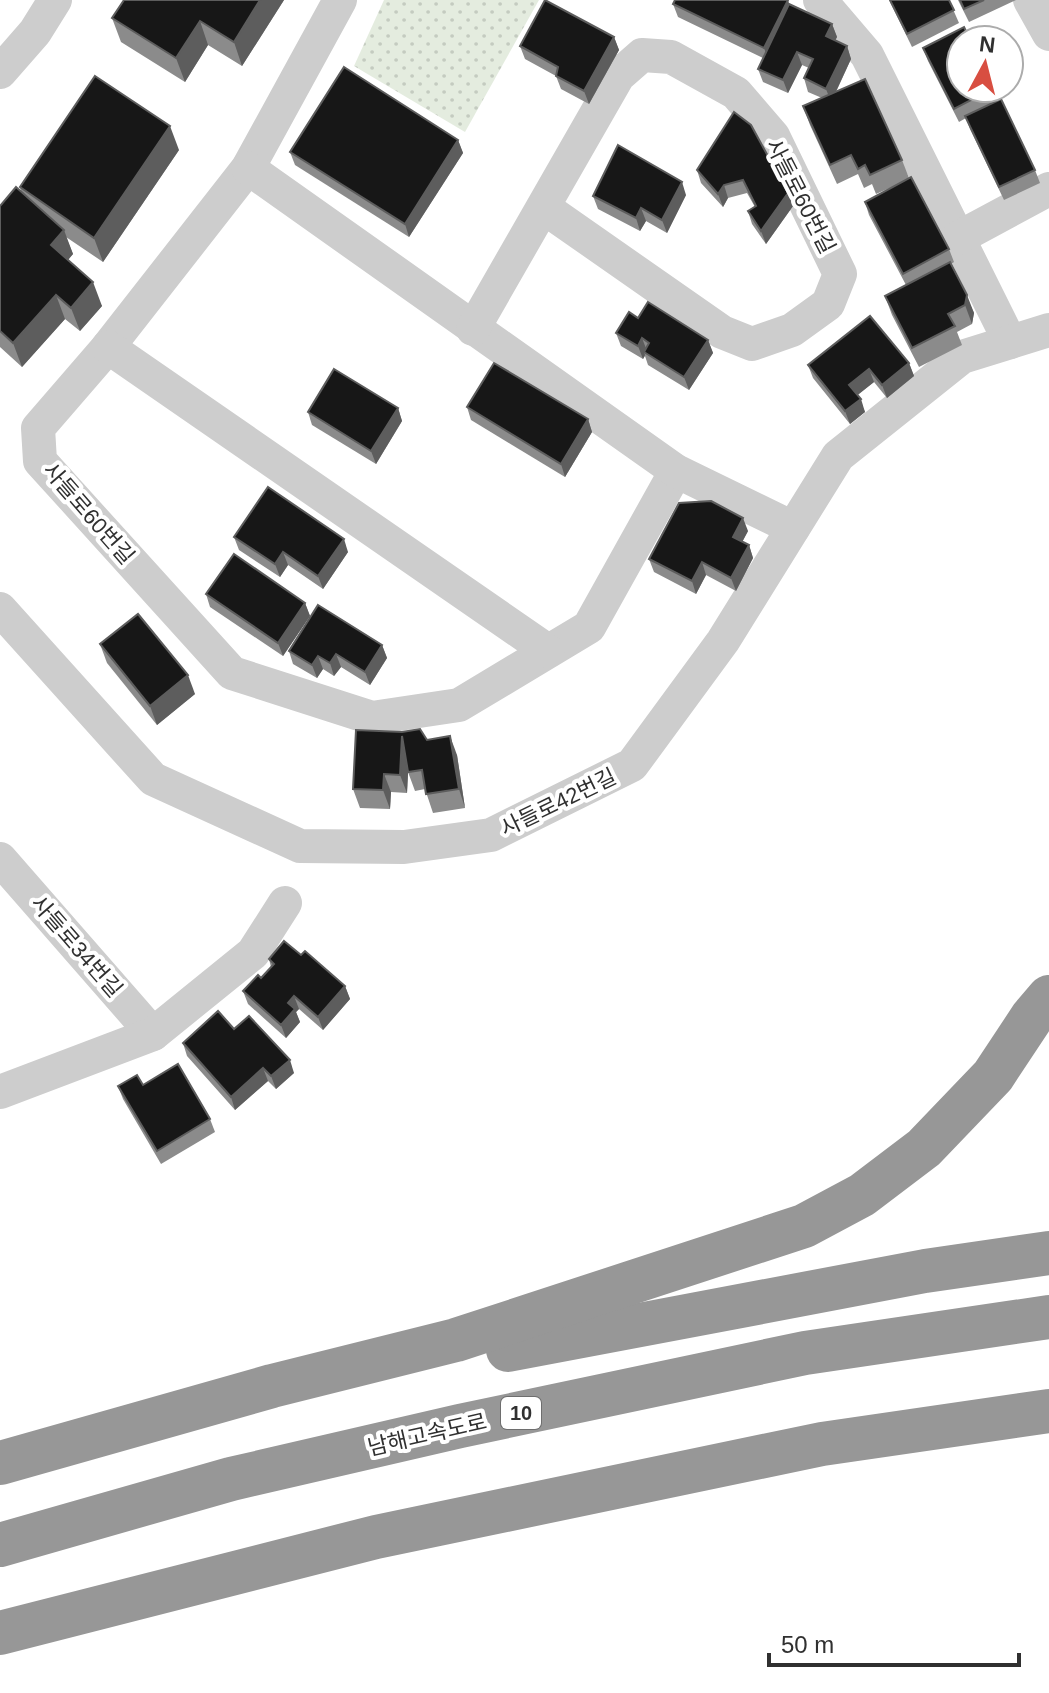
<svg xmlns="http://www.w3.org/2000/svg" width="1049" height="1693" viewBox="0 0 1049 1693" font-family="Helvetica,'Noto Sans KR',sans-serif">
<style>
.park{fill:url(#park-dots)}
.lines{fill:none;stroke-linecap:round;stroke-linejoin:round}
.minor{stroke:#cdcdcd;stroke-width:34}
.highway{stroke:#979797;stroke-width:44}
.wall{fill:#8b8b8b}
.shaded-wall{fill:#5d5d5d}
.building{fill:#171717;stroke:#5d5d5d;stroke-width:2}
.labels{text-anchor:middle;stroke-width:8;stroke-linejoin:round;paint-order:stroke}
.shield{fill:#fff;stroke:#6e6e6e;stroke-width:2}
.shield-label{font-size:20px;font-weight:bold;fill:#303030}
.street-label{font-size:22px;fill:#303030;stroke:#fff}
</style>
<defs>
<pattern id="park-dots" width="8" height="8" patternUnits="userSpaceOnUse" patternTransform="scale(2)"><rect width="8" height="8" fill="#e4ecdf"/><path d="M2 2h.1M6 6h.1" fill="none" stroke="#c4cbc0" stroke-width="1.8" stroke-linecap="round"/></pattern>
</defs>
<rect width="100%" height="100%" fill="#fff"/>
<polygon class="park" points="384,0 539,0 465,132 354,66"/>
<g class="lines">
<g class="minor">
<polyline points="340,0 248,168 108,347 38,428 40,461 232,673 372,718 459,705 589,627 676,471"/>
<polyline points="820,0 867,55 1010,342"/>
<polyline points="1030,0 1049,34"/>
<polyline points="0,72 35,32 55,0"/>
<polyline points="248,168 676,471 793,528"/>
<polyline points="958,238 1049,189"/>
<polyline points="473,329 618,76 642,55 671,57 736,93 773,136 840,274 828,304 792,330 752,344 722,332 543,207"/>
<polyline points="108,347 548,651"/>
<polyline points="0,609 153,779 300,846 404,847 491,835 632,765 723,641 838,456 962,357 1049,330"/>
<polyline points="0,859 153,1034"/>
<polyline points="0,1092 153,1034 253,953 285,903"/>
</g>
<g class="highway">
<polyline points="508,1350 925,1271 1049,1253"/>
<polyline points="0,1463 272,1386 456,1340 804,1226 862,1195 924,1148 993,1076 1032,1017 1049,997"/>
<polyline points="0,1545 231,1479 460,1426 805,1353 1049,1317"/>
<polyline points="0,1633 376,1537 822,1444 1049,1411"/>
</g>
</g>
<g class="wall">
<polygon points="124,0 284,0 242,66 208,45 185,82 121,42 112,18"/>
<polygon points="889,0 949,0 959,23 912,47"/>
<polygon points="958,0 1016,0 969,22"/>
<polygon points="673,4 789,4 832,24 837,37 835,40 847,46 851,59 836,92 902,160 909,178 949,249 954,262 951,264 974,313 972,324 957,332 962,345 919,367 892,315 885,296 906,285 869,215 865,202 894,186 876,194 872,184 864,188 858,174 837,184 810,125 803,106 822,98 808,92 804,78 809,68 802,65 788,93 763,82 758,69 763,58 678,17"/>
<polygon points="614,37 619,50 589,104 561,89 556,76 525,59 520,46"/>
<polygon points="923,48 995,88 1000,100 1035,170 1040,183 1004,200 970,129 966,118 959,122 928,61"/>
<polygon points="734,112 793,206 766,244 752,224 748,211 755,207 747,193 728,198 723,207 701,183 697,170"/>
<polygon points="458,140 463,153 409,237 295,165 290,152"/>
<polygon points="179,150 103,262 66,237 73,254 68,260 102,306 80,331 65,319 22,367 0,347 0,206 21,192 20,187"/>
<polygon points="686,195 667,233 646,221 640,231 598,209 593,196"/>
<polygon points="638,318 708,340 713,353 689,390 648,365 645,356 643,359 621,346 616,333"/>
<polygon points="909,363 914,376 887,398 874,382 857,395 865,412 850,424 813,378 808,365"/>
<polygon points="467,407 588,419 592,432 565,477 471,420"/>
<polygon points="398,408 402,421 376,464 312,425 308,412"/>
<polygon points="748,531 742,542 749,545 753,558 736,591 706,575 696,594 654,572 649,559"/>
<polygon points="234,537 348,552 323,589 288,565 280,577 239,550"/>
<polygon points="206,594 305,603 310,616 283,656 210,607"/>
<polygon points="100,644 195,694 157,725 107,663"/>
<polygon points="382,645 387,658 370,685 341,667 334,676 323,669 317,678 293,664 289,651"/>
<polygon points="427,740 457,755 465,808 433,813 425,789 415,791 408,772 407,793 391,792 390,809 360,808 353,789"/>
<polygon points="301,955 345,986 350,999 323,1030 299,1009 296,1012 300,1022 286,1038 248,1004 243,991 261,978 271,967 269,959"/>
<polygon points="234,1029 294,1073 276,1089 268,1081 235,1110 187,1056 183,1043"/>
<polygon points="143,1085 210,1119 215,1132 161,1164 123,1099 118,1086"/>
</g>
<g class="shaded-wall">
<polygon points="260,0 284,0 242,66 234,42"/>
<polygon points="788,0 792,13 769,61 764,48"/>
<polygon points="200,21 208,45 185,82 176,58"/>
<polygon points="832,24 837,37 831,49 826,36"/>
<polygon points="614,37 619,50 589,104 584,91"/>
<polygon points="847,46 851,59 831,102 826,89"/>
<polygon points="797,52 802,65 788,93 783,80"/>
<polygon points="170,126 179,150 103,262 94,238"/>
<polygon points="458,140 463,153 409,237 405,224"/>
<polygon points="682,182 686,195 667,233 662,220"/>
<polygon points="724,185 728,198 723,207 718,194"/>
<polygon points="788,193 793,206 766,244 761,231"/>
<polygon points="641,208 646,221 640,231 636,218"/>
<polygon points="64,230 73,254 60,269 51,245"/>
<polygon points="93,282 102,306 80,331 71,308"/>
<polygon points="56,295 65,319 22,367 13,343"/>
<polygon points="967,295 974,313 972,324 965,305"/>
<polygon points="642,338 647,351 644,352 645,355 643,359 638,346"/>
<polygon points="708,340 713,353 689,390 684,377"/>
<polygon points="909,363 914,376 887,398 882,385"/>
<polygon points="869,369 874,382 854,398 849,385"/>
<polygon points="861,399 865,412 850,424 845,411"/>
<polygon points="398,408 402,421 376,464 371,451"/>
<polygon points="588,419 592,432 565,477 561,464"/>
<polygon points="743,518 748,531 738,550 733,537"/>
<polygon points="344,539 348,552 323,589 318,576"/>
<polygon points="749,545 753,558 736,591 731,578"/>
<polygon points="283,552 288,565 280,577 275,564"/>
<polygon points="702,562 706,575 696,594 692,581"/>
<polygon points="305,603 310,616 283,656 278,643"/>
<polygon points="382,645 387,658 370,685 365,672"/>
<polygon points="336,654 341,667 334,676 330,663"/>
<polygon points="318,656 323,669 317,678 312,665"/>
<polygon points="188,675 195,694 157,725 150,706"/>
<polygon points="402,736 409,755 407,793 400,775"/>
<polygon points="450,736 457,755 465,808 459,789"/>
<polygon points="384,774 391,792 390,809 383,790"/>
<polygon points="345,986 350,999 323,1030 318,1017"/>
<polygon points="294,996 299,1009 296,1012 300,1022 286,1038 281,1025 288,1003"/>
<polygon points="290,1060 294,1073 276,1089 271,1076"/>
<polygon points="263,1068 268,1081 235,1110 231,1097"/>
</g>
<g class="building">
<polygon points="124,0 260,0 234,42 200,21 176,58 112,18"/>
<polygon points="545,0 614,37 584,91 556,76 558,67 520,46"/>
<polygon points="675,0 788,0 764,48 673,4"/>
<polygon points="890,0 949,0 954,10 907,34"/>
<polygon points="960,0 984,0 964,9"/>
<polygon points="789,4 832,24 826,36 847,46 826,89 804,78 813,59 797,52 783,80 758,69"/>
<polygon points="964,27 970,40 961,40 961,88 994,88 954,109 923,48"/>
<polygon points="344,67 458,140 405,224 290,152"/>
<polygon points="95,76 170,126 94,238 20,187"/>
<polygon points="865,79 902,160 870,175 865,165 858,169 851,155 830,165 803,106"/>
<polygon points="1001,99 1035,170 999,187 965,116"/>
<polygon points="734,112 751,125 788,193 761,231 748,211 756,206 743,180 724,185 718,194 697,170"/>
<polygon points="618,145 682,182 662,220 641,208 636,218 593,196"/>
<polygon points="911,177 949,249 903,274 865,202"/>
<polygon points="16,187 64,230 51,245 93,282 71,308 56,295 13,343 0,331 0,206"/>
<polygon points="950,262 967,295 965,305 948,314 955,326 912,348 885,296"/>
<polygon points="648,302 708,340 684,377 644,352 649,343 642,338 638,346 616,333 629,312 638,318"/>
<polygon points="870,316 909,363 882,385 869,369 849,385 861,399 845,411 808,365"/>
<polygon points="494,363 588,419 561,464 467,407"/>
<polygon points="334,369 398,408 371,451 308,412"/>
<polygon points="268,487 344,539 318,576 283,552 275,564 234,537"/>
<polygon points="711,501 743,518 733,537 749,545 731,578 702,562 692,581 649,559 679,503"/>
<polygon points="234,554 305,603 278,643 206,594"/>
<polygon points="318,605 382,645 365,672 336,654 330,663 318,656 312,665 289,651"/>
<polygon points="138,614 188,675 150,706 100,644"/>
<polygon points="420,729 427,740 450,736 459,789 426,794 422,770 408,772 402,736 400,775 384,774 383,790 353,789 356,730 402,732"/>
<polygon points="284,941 301,955 305,951 345,986 318,1017 294,996 288,1003 295,1009 281,1025 243,991 258,975 261,978 274,964 269,959"/>
<polygon points="218,1011 234,1029 249,1016 290,1060 271,1076 263,1068 231,1097 183,1043"/>
<polygon points="178,1064 210,1119 157,1151 118,1086 137,1075 143,1085"/>
</g>
<g class="labels">
<rect class="shield" x="501" y="1397" width="40" height="32" rx="6"/>
<g class="shield-label">
<text x="521" y="1420">10</text>
</g>
<g class="street-label">
<text transform="translate(801 196) rotate(63)" y="8">사들로60번길</text>
<text transform="translate(89 513) rotate(49)" y="8">사들로60번길</text>
<text transform="translate(558 802) rotate(-26)" y="8">사들로42번길</text>
<text transform="translate(77 946) rotate(49)" y="8">사들로34번길</text>
<text transform="translate(427 1434) rotate(-13)" y="8">남해고속도로</text>
</g>
</g>
<g transform="translate(985 64) rotate(7)"><circle r="38" fill="#ffffff" stroke="#acacac" stroke-width="2"/>
<path d="M0-6L14 30L0 20L-14 30Z" fill="#d84e41"/>
<text y="-12" font-size="22" font-weight="bold" text-anchor="middle" fill="#303030">N</text>
</g>
<path d="M769 1653v12h250v-12" fill="none" stroke="#303030" stroke-width="4"/>
<text x="781" y="1653" font-size="24" fill="#303030" stroke="#ffffff" stroke-width="6" paint-order="stroke">50 m</text>
</svg>
